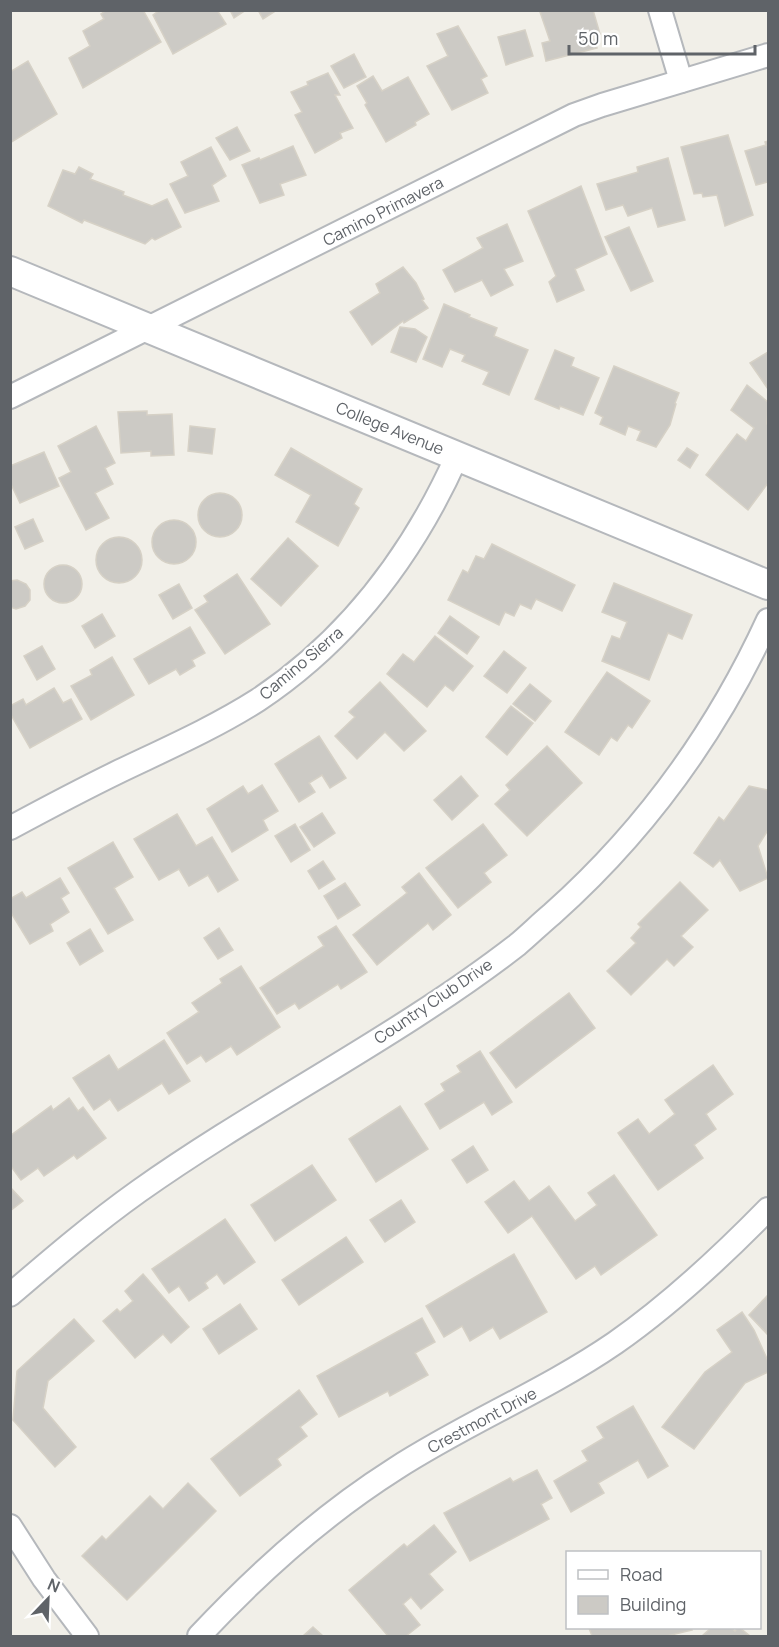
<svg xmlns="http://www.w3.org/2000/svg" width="779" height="1647" viewBox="0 0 779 1647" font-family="Manrope,sans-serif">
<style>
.building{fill:#cccac5;stroke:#d6d1c6;stroke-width:1.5}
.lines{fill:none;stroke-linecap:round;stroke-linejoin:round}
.minor-casing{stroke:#b5b8bc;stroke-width:26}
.tertiary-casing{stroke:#b5b8bc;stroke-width:32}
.minor{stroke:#fff;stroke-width:22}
.tertiary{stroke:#fff;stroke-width:28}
.labels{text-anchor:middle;stroke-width:5;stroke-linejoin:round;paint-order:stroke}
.street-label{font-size:16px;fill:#5f6368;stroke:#fff}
</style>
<rect width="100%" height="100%" fill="#f1efe8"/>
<g class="building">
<polygon points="107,10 143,10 161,42 83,88 69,58 90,46 83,31 104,19 101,14"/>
<polygon points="160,10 217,10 226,24 173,54 153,15"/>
<polygon points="230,10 246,10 234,18"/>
<polygon points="258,10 277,10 263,19"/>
<polygon points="544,10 593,10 600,34 593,36 597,48 546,61 542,43 550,41 540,12"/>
<polygon points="458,26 487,76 481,79 488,93 452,110 427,66 448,56 437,34"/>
<polygon points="525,30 533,56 506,65 498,37"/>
<polygon points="354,54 366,77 344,88 331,66"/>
<polygon points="28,61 57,114 10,143 10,72"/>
<polygon points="328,73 340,95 335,95 353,128 340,133 342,138 315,153 295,115 302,112 291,92 308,85 307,82"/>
<polygon points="373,76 382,91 408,77 429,114 415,122 416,125 386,142 365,105 367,103 357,86"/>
<polygon points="237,127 250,151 230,160 216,138"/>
<polygon points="728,135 753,215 725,226 717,195 703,197 702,193 694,194 681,147"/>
<polygon points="768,141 768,182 756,185 745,151 766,145 765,142"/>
<polygon points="293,146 306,175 280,184 284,195 260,203 242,165 259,158 260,160"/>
<polygon points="211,147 226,176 212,185 219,201 185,213 170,184 188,176 181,162"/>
<polygon points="668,158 685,220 658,227 652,208 628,216 623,205 606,210 597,184 638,172 637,167"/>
<polygon points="79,167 93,174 90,179 124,192 123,195 152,206 167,199 181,227 155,240 152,238 145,244 84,220 82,223 48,206 63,170 75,174"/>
<polygon points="581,186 607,254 575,269 584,290 557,302 549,282 556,276 528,211"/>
<polygon points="507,224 523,261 504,269 513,285 491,296 482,280 455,292 443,270 483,248 477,238"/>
<polygon points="629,227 653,281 631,291 605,237"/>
<polygon points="403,267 416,283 424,299 422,300 428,308 404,323 403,321 372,345 350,312 380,293 376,284"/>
<polygon points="444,304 470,315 469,317 497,328 494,336 528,350 509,395 483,384 489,372 462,361 465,355 450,349 442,367 423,359"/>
<polygon points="400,327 415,329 427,337 416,362 391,352"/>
<polygon points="555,350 574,358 571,366 599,378 583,415 560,406 559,409 535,399"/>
<polygon points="768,352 768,389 750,363"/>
<polygon points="614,366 679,393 675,403 676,404 670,425 656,447 637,440 641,431 628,426 625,435 600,424 603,417 595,413"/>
<polygon points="747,385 768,402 767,424 768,425 768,483 748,510 706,475 737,434 746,441 754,428 731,410"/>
<polygon points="147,411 147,415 172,414 174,455 151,456 151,451 121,453 118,412"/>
<polygon points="96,426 115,463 105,468 113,484 95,493 109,518 86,530 59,478 71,472 58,446"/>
<polygon points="190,426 215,429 212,454 188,451"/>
<polygon points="291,448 362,489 354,504 359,508 338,546 296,522 311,495 275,475"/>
<polygon points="687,448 698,455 690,468 678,460"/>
<polygon points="44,452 59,486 20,503 10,482 10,466"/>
<circle cx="220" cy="515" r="22"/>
<polygon points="33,519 43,541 25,549 15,527"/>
<circle cx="174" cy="542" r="22"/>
<circle cx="119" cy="560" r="23"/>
<polygon points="288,538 318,566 281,606 251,579"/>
<polygon points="492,544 575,585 562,611 536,599 531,609 520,604 514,616 505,612 499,625 448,600 463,570 468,573 476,556 484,559"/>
<circle cx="63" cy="584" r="19"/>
<polygon points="237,574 270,624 225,654 195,610 208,602 204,596"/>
<polygon points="17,580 26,584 30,590 30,600 25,606 16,609 10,607 10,581"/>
<polygon points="614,583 692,615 682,639 668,633 649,680 602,661 612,636 620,639 627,622 602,612"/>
<polygon points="179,584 192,608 173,619 159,595"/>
<polygon points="102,614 115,636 95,648 82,626"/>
<polygon points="450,616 479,637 467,654 438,633"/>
<polygon points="190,627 205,653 192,660 195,666 180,675 176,669 149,684 134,659"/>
<polygon points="435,636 473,666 453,691 445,685 427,707 387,674 403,654 414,662"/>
<polygon points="42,646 55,669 37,680 24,656"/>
<polygon points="504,651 526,668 507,693 484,676"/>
<polygon points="112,657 134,695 91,720 71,686 92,675 90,670"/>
<polygon points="607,672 650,701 632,728 628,725 617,741 611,737 599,755 565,732"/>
<polygon points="380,682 426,731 404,751 385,732 357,759 335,736 355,717 349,712"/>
<polygon points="530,684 551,701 535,721 513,704"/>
<polygon points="54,688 63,703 71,699 82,719 30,748 10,713 10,706 23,699 26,705"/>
<polygon points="511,706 533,723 507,755 486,737"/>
<polygon points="319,736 346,778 330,788 322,775 309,783 315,792 299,802 275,764"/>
<polygon points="547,746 582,783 527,836 495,804 510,790 506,785"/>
<polygon points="461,776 478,796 452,820 434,800"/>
<polygon points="262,785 278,811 263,820 268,830 232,852 207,809 243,786 248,794"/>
<polygon points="749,786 768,790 768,830 758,846 768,878 740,891 720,860 713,867 694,853 719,817 724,821"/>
<polygon points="322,813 335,833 314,847 300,827"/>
<polygon points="177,814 196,846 212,837 238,880 218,892 208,875 189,886 179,869 159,880 134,839"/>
<polygon points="295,824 310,850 291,862 275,836"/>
<polygon points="483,824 507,855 484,873 491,882 458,908 426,868"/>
<polygon points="113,842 133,877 114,888 133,920 108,934 68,868"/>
<polygon points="323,861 335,879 319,889 308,871"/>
<polygon points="419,873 451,915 433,930 428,923 377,965 353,935 407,893 402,887"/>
<polygon points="60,878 69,893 61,898 69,912 50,924 53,931 30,944 10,911 10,899 22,892 26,898"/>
<polygon points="680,882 708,910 681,936 693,947 674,966 667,959 631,995 607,971 636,943 631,938 641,927 638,924"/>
<polygon points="345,883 360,905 338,919 324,896"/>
<polygon points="336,926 367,972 341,989 338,984 299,1009 295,1003 277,1014 260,988 324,946 318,937"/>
<polygon points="219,928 233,950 218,959 204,938"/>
<polygon points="90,929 103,951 80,965 67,943"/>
<polygon points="241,966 280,1027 237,1055 231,1046 206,1062 201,1055 187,1064 167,1033 199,1012 192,1003 222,983 220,979"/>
<polygon points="569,993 595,1028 516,1088 490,1053"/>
<polygon points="164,1040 190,1081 169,1094 162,1083 118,1111 110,1099 94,1110 73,1078 109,1055 118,1070"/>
<polygon points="480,1051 512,1102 492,1115 484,1102 440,1129 425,1104 445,1091 441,1084 461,1072 457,1066"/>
<polygon points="713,1065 733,1094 706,1114 716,1129 694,1145 703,1158 658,1190 618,1133 638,1119 649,1134 675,1114 665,1100"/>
<polygon points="69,1098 78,1111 83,1107 106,1138 77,1159 74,1155 44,1176 38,1168 21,1180 10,1165 10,1136 51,1106 53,1110"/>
<polygon points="400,1106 428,1149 376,1182 349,1139"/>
<polygon points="473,1146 488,1170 467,1183 452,1160"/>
<polygon points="312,1165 336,1200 275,1241 251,1205"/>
<polygon points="614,1175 657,1235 601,1275 595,1266 576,1279 532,1216 508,1233 485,1202 514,1181 529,1201 549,1186 575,1221 597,1205 588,1193"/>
<polygon points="10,1187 23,1201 10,1211"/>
<polygon points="401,1200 415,1222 385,1242 370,1220"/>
<polygon points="225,1219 255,1262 224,1284 217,1274 205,1283 208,1288 189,1301 179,1286 169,1293 152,1269"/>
<polygon points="346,1237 363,1262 299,1305 282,1280"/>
<polygon points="514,1254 547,1312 500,1339 493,1327 470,1341 462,1326 444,1337 426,1306"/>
<polygon points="143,1274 189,1327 171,1343 163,1334 135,1358 103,1321 117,1309 120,1312 133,1301 125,1291"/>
<polygon points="768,1295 768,1335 749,1315"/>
<polygon points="240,1304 257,1329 219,1354 203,1329"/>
<polygon points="742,1312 754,1330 768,1361 768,1372 745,1383 694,1449 662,1427 705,1372 732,1352 717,1330"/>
<polygon points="422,1318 435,1342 415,1353 428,1375 390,1396 388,1391 339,1417 317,1376"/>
<polygon points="74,1319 94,1341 48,1381 43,1408 76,1447 55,1467 13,1420 17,1371"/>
<polygon points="299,1390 317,1414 300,1427 307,1436 277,1459 281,1465 240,1496 211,1459"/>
<polygon points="633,1406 668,1466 648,1478 638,1460 598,1483 604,1493 571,1512 554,1481 588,1461 582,1451 604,1438 597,1427"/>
<polygon points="537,1470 552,1498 541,1504 549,1519 470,1561 444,1513 510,1478 513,1482"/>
<polygon points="188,1483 216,1511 127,1600 82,1556 102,1536 106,1540 150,1496 163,1509"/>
<polygon points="434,1525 456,1552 429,1574 443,1590 421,1609 411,1597 403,1604 420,1625 406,1636 388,1636 349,1590 404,1544 407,1547"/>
<polygon points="313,1627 323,1636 303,1636"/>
<polygon points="589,1628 691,1628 692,1630 667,1636 592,1636"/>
<polygon points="711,1628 731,1628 735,1631 738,1628 740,1628 750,1636 702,1636"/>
</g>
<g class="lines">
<defs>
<g id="minor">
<polyline points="660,10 681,81"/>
<polyline points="10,397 574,115 602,105 768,55"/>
<path d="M10 828C47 808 83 789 120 771 166 749 214 728 258 700 348 640 413 554 457 456"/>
<path d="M10 1295C52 1259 94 1223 139 1191 262 1104 398 1037 517 945 529 935 540 924 552 914 644 832 717 731 768 620"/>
<polyline points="10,1526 44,1579 87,1636"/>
<path d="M199 1636C258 1573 321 1516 395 1469 466 1423 545 1391 615 1343 671 1304 721 1257 768 1209"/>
</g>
<polyline id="tertiary" points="10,271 768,585"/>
</defs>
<use href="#minor" class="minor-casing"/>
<use href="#tertiary" class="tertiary-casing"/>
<use href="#minor" class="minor"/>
<use href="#tertiary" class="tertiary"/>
</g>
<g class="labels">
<g class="street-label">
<text transform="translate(383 211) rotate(-27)" y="6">Camino Primavera</text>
<text transform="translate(390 428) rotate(22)" y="6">College Avenue</text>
<text transform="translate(301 663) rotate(-40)" y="6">Camino Sierra</text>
<text transform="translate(433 1001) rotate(-34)" y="6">Country Club Drive</text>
<text transform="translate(482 1420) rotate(-28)" y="6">Crestmont Drive</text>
</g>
</g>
<rect width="779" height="1647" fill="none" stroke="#5f6368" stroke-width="24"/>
<rect x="566" y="1551" width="195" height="78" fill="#ffffff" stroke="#bfc1c3" stroke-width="1.5"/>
<rect x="578" y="1570" width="30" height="9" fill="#ffffff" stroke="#bfc1c3" stroke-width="1.5"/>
<text x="620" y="1581" font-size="18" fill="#5f6368">Road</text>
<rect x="578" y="1596" width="30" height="18" fill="#cccac5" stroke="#bfc1c3" stroke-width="1.5"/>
<text x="620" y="1611" font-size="18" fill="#5f6368">Building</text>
<g transform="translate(48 1599) rotate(23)" stroke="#ffffff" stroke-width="4.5" paint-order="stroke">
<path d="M0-4.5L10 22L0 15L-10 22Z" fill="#5f6368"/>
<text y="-9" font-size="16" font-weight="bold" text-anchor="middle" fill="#5f6368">N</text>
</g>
<path d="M569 45v9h186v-9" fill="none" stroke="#5f6368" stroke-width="3"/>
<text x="578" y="45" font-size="18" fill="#5f6368" stroke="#ffffff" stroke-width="4.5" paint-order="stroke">50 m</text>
</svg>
